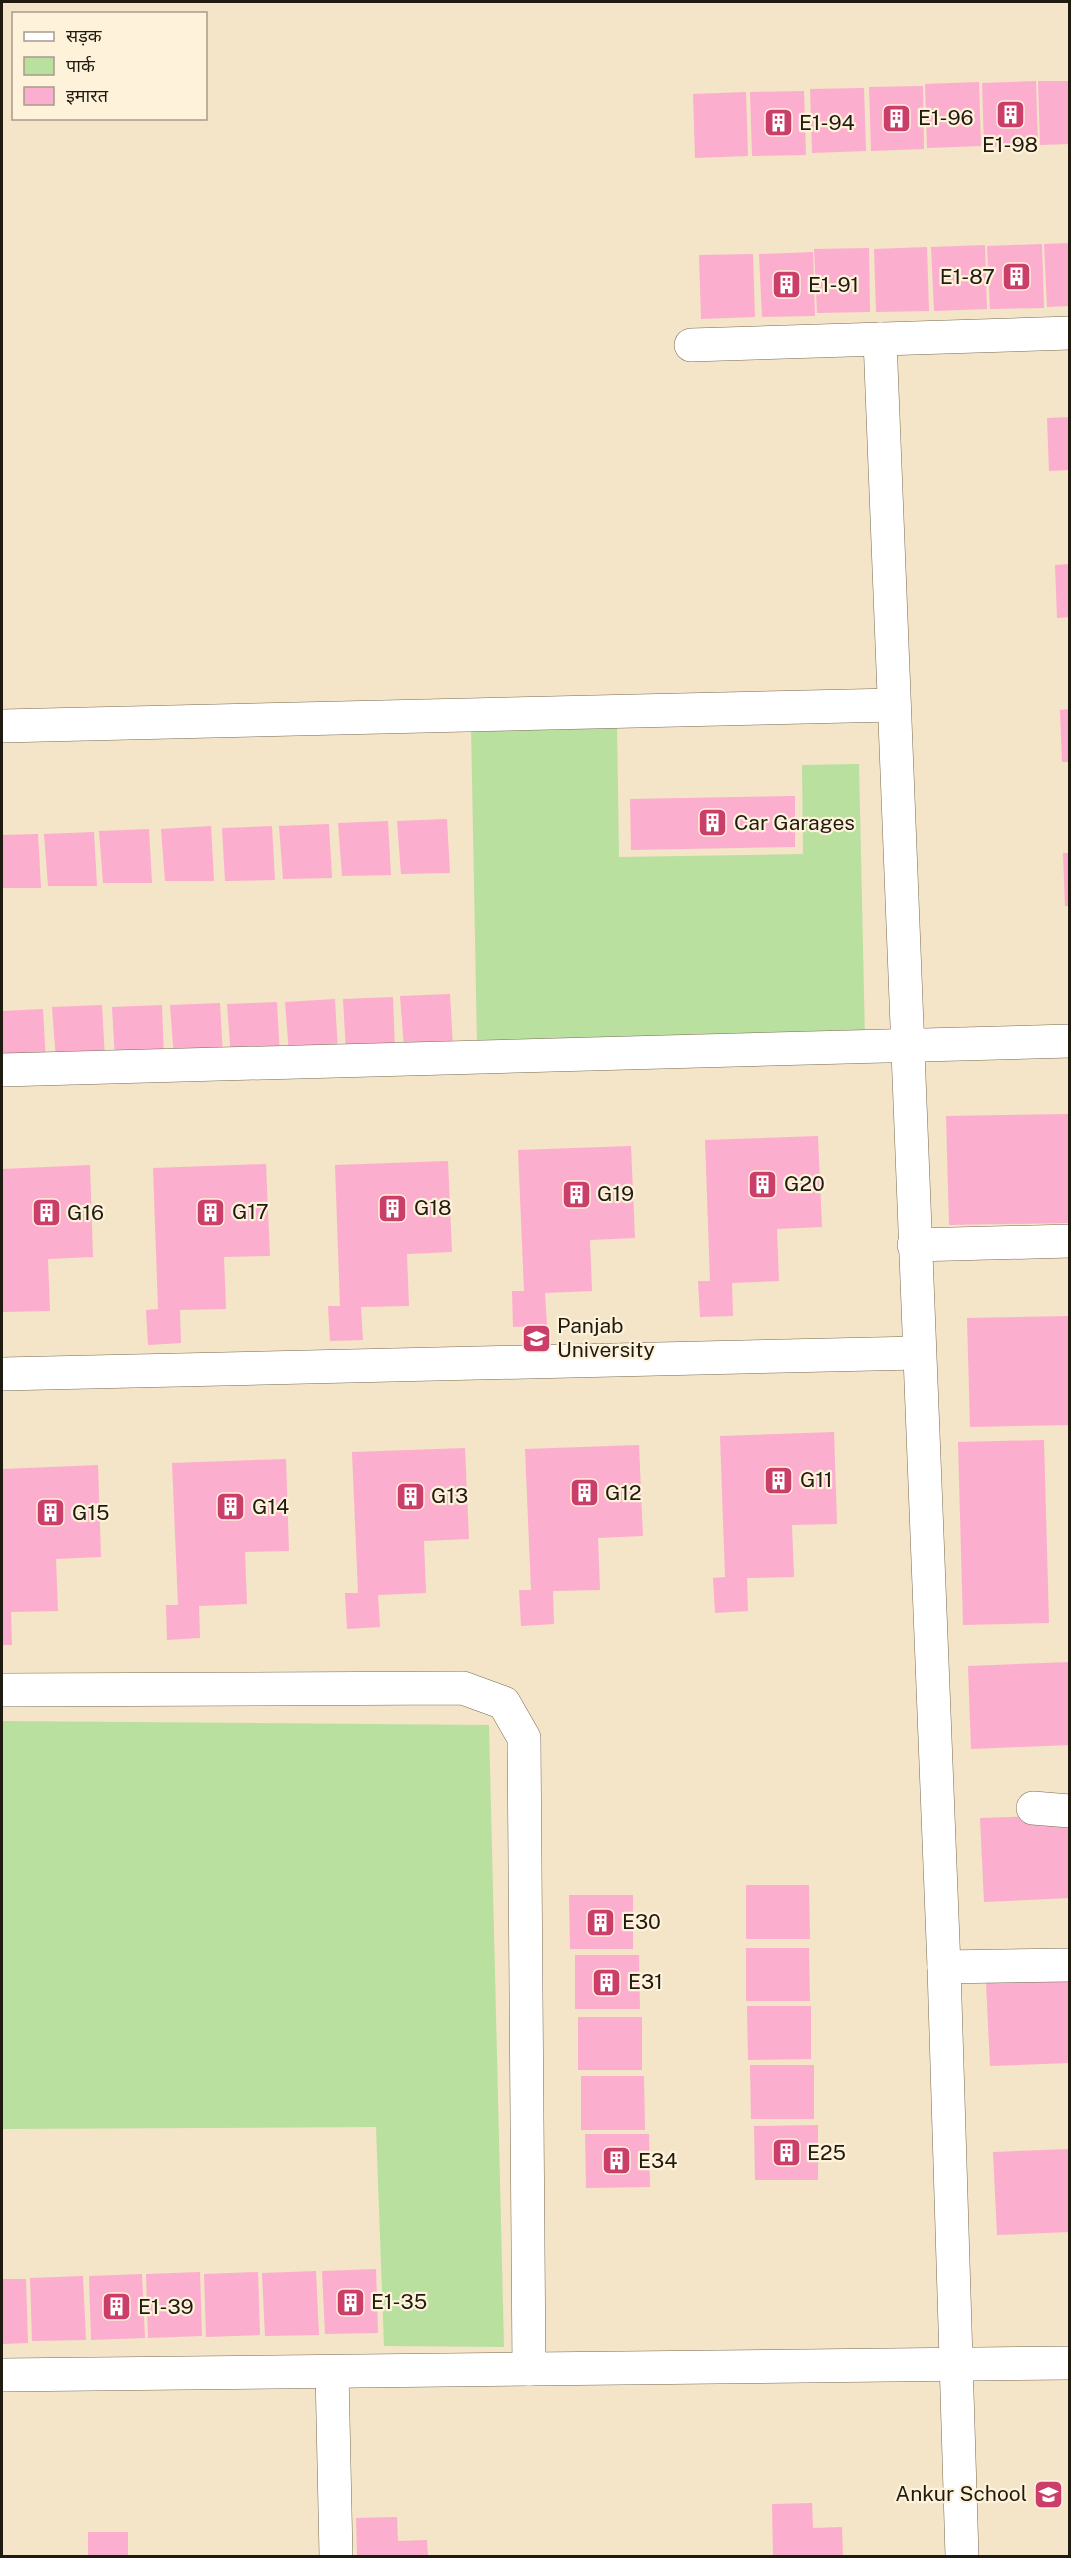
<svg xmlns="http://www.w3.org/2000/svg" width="1071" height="2558" viewBox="0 0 1071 2558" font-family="'Public Sans','Noto Sans Devanagari',sans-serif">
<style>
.green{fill:#b9e09f}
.building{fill:#fcaece}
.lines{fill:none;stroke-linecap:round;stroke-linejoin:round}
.minor-casing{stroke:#796b52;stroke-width:34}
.minor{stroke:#fff;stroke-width:33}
.labels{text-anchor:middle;stroke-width:4.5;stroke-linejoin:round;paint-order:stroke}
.poi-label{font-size:21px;fill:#201b10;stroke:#fff2db;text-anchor:start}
</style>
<rect width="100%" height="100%" fill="#f4e4c8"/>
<g class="green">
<polygon points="617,724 619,857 803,854 802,765 859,764 865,1039 477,1044 471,726"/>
<polygon points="2,1721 489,1725 504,2347 384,2346 376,2127 2,2129"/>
</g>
<g class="building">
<polygon points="1036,81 1038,145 984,147 982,83"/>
<polygon points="1038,81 1070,81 1070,144 1040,145"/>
<polygon points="979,82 981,146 927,148 925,84"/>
<polygon points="923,86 924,149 871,151 869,87"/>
<polygon points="864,88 866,151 812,153 810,89"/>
<polygon points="804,91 806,155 752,156 750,92"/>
<polygon points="746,92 748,156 695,158 693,94"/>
<polygon points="1070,243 1070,306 1047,307 1044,244"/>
<polygon points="1042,244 1044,308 990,309 987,246"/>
<polygon points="985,245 987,309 934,311 931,247"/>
<polygon points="927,247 929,311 876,312 874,249"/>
<polygon points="869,248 870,312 817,313 814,249"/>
<polygon points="813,252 815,316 762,317 759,254"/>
<polygon points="753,254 755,317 701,319 699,255"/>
<polygon points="1070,417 1070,470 1049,471 1047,418"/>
<polygon points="1070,564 1070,617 1057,618 1055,565"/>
<polygon points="1070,709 1070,762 1062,762 1060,710"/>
<polygon points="795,796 795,847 631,850 630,799"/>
<polygon points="447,819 450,873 401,874 397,821"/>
<polygon points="388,821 391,875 342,876 338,823"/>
<polygon points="329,824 332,878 283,879 279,826"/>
<polygon points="211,826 214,881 165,881 161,829"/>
<polygon points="272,826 275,880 225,881 222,828"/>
<polygon points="149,829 152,883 103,883 99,831"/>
<polygon points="94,832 97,886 48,886 44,834"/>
<polygon points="38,834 41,888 2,888 2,835"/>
<polygon points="1063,853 1070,853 1070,906 1065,906"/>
<polygon points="450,994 453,1048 404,1048 400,996"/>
<polygon points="393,997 395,1050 346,1052 343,999"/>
<polygon points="335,999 338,1053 289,1054 285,1002"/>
<polygon points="277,1002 280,1056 231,1057 227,1004"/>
<polygon points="220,1003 223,1057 174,1058 170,1005"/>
<polygon points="102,1005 105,1059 56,1060 52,1007"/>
<polygon points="162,1005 164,1059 115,1059 112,1007"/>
<polygon points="43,1009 46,1063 2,1064 2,1011"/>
<polygon points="1070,1114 1070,1223 949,1225 946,1116"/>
<polygon points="818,1136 822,1227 777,1229 779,1281 732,1283 733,1316 700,1317 698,1281 710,1281 705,1140"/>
<polygon points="631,1146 635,1238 590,1240 592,1291 545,1293 547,1326 513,1327 512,1291 524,1291 518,1150"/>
<polygon points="448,1161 452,1252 407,1254 409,1306 361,1307 363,1340 330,1341 328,1306 340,1306 335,1165"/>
<polygon points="266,1164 270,1256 224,1257 226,1309 180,1310 181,1343 148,1345 146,1310 158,1309 153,1168"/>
<polygon points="90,1165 93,1257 48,1259 50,1311 2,1312 2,1169"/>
<polygon points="1070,1316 1070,1425 970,1427 967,1318"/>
<polygon points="834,1432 837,1524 792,1525 794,1577 747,1578 748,1611 715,1613 713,1578 725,1577 720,1436"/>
<polygon points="1044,1440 1049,1623 963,1625 958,1442"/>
<polygon points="639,1445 643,1536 598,1538 600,1590 553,1591 554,1624 521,1626 519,1590 531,1590 525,1449"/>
<polygon points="465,1448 469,1539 424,1541 426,1593 378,1595 380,1627 347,1629 345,1593 358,1593 352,1452"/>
<polygon points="286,1459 289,1551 245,1552 247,1604 199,1606 200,1638 167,1640 166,1605 178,1605 172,1463"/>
<polygon points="98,1465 101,1557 56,1559 58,1611 11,1612 12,1645 2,1645 2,1469"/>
<polygon points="1070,1662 1070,1745 971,1749 968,1666"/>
<polygon points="1070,1815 1070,1898 984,1902 980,1818"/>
<polygon points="746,1885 809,1885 810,1939 746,1939"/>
<polygon points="569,1895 633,1895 633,1949 570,1949"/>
<polygon points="746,1948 809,1948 810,2001 746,2001"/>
<polygon points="575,1955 639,1955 640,2009 575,2009"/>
<polygon points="1070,1980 1070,2063 990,2066 986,1983"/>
<polygon points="747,2006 811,2006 811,2059 748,2060"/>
<rect x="578" y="2017" width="64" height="53"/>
<polygon points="750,2065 814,2065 814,2119 751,2119"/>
<polygon points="581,2076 644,2076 645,2130 581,2130"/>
<polygon points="818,2125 818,2180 755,2180 754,2126"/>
<polygon points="585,2134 649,2134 650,2187 586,2188"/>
<polygon points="1070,2149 1070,2232 997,2235 993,2152"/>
<polygon points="376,2269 378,2333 325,2334 322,2271"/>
<polygon points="316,2271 319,2335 265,2336 262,2273"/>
<polygon points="200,2272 202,2336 148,2338 146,2274"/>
<polygon points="258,2272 260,2335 206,2337 204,2274"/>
<polygon points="142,2274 145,2338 91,2340 89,2276"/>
<polygon points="83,2276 86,2340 32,2341 30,2278"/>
<polygon points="2,2279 26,2279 28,2343 2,2344"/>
<polygon points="812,2503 813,2528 842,2527 843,2556 773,2556 772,2504"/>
<polygon points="397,2517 398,2541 427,2540 428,2556 357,2556 356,2518"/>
<rect x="88" y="2532" width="40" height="24"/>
</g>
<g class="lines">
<defs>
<g id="minor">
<polyline points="880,339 944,1967 962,2556"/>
<polyline points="691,345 1070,333"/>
<polyline points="2,726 894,705"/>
<polyline points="2,1070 1070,1041"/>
<polyline points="914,1245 1070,1241"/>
<polyline points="2,1374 918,1353"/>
<polyline points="2,1690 463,1688 504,1703 524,1738 529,2369"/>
<polyline points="1033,1808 1070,1811"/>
<polyline points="944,1967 1070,1965"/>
<polyline points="332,2372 336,2556"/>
<polyline points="2,2375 1070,2363"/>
</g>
</defs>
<use href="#minor" class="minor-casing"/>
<use href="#minor" class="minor"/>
</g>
<defs>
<symbol id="building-square" viewBox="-11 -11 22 22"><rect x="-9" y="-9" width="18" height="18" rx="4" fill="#cb3e6a" stroke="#fff2db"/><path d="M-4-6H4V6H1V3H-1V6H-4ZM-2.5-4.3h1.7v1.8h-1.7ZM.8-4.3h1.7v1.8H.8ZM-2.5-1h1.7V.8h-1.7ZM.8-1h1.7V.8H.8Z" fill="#fff"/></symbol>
<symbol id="university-square" viewBox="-11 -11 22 22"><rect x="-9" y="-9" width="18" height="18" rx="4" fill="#cb3e6a" stroke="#fff2db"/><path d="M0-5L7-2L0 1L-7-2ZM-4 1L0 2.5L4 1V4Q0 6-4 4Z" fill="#fff"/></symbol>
<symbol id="school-square" viewBox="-11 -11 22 22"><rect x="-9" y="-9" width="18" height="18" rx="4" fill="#cb3e6a" stroke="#fff2db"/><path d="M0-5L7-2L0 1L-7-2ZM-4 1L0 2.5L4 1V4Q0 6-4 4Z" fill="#fff"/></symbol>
</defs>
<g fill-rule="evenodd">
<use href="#building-square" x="994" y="98" width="33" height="33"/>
<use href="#building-square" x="880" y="102" width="33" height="33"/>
<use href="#building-square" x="762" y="106" width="33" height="33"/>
<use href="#building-square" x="1000" y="260" width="33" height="33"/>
<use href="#building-square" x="770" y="268" width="33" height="33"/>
<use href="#building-square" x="696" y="806" width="33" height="33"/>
<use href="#building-square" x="746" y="1168" width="33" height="33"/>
<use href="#building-square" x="560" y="1178" width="33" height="33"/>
<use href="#building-square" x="376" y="1192" width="33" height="33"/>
<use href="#building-square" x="194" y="1196" width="33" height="33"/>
<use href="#building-square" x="30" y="1196" width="33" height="33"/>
<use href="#university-square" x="520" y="1322" width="33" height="33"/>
<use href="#building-square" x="762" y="1464" width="33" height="33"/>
<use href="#building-square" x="568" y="1476" width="33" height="33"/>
<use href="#building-square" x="394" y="1480" width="33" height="33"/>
<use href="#building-square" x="214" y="1490" width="33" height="33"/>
<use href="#building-square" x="34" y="1496" width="33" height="33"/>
<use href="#building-square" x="584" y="1906" width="33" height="33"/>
<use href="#building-square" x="590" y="1966" width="33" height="33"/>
<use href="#building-square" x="770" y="2136" width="33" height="33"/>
<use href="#building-square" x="600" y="2144" width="33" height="33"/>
<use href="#building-square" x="334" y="2286" width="33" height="33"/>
<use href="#building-square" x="100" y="2290" width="33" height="33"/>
<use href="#school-square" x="1032" y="2478" width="33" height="33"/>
</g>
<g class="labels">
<g class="poi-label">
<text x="918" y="125">E1-96</text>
<text x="799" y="130">E1-94</text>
<text x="1010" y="152" text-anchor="middle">E1-98</text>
<text x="995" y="284" text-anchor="end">E1-87</text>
<text x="808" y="292">E1-91</text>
<text x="734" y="830">Car Garages</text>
<text x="784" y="1191">G20</text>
<text x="597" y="1201">G19</text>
<text x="414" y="1215">G18</text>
<text x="232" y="1219">G17</text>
<text x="67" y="1220">G16</text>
<text x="557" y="1333">Panjab<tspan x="557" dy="24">University</tspan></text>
<text x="800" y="1487">G11</text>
<text x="605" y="1500">G12</text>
<text x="431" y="1503">G13</text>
<text x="252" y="1514">G14</text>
<text x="72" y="1520">G15</text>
<text x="622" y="1929">E30</text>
<text x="628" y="1989">E31</text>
<text x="807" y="2160">E25</text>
<text x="638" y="2168">E34</text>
<text x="371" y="2309">E1-35</text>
<text x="138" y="2314">E1-39</text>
<text x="1027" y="2501" text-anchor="end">Ankur School</text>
</g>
</g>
<rect width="1071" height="2558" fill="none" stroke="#201b10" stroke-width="6"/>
<rect x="12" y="12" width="195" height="108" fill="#fff2db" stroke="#a69c8a" stroke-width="1.5"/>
<rect x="24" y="32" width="30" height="9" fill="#ffffff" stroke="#a69c8a" stroke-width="1.5"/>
<text x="66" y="42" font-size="18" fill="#201b10">सड़क</text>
<rect x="24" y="57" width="30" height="18" fill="#b9e09f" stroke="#a69c8a" stroke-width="1.5"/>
<text x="66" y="72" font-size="18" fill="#201b10">पार्क</text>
<rect x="24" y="87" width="30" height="18" fill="#fcaece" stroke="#a69c8a" stroke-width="1.5"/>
<text x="66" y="102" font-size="18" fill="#201b10">इमारत</text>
</svg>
